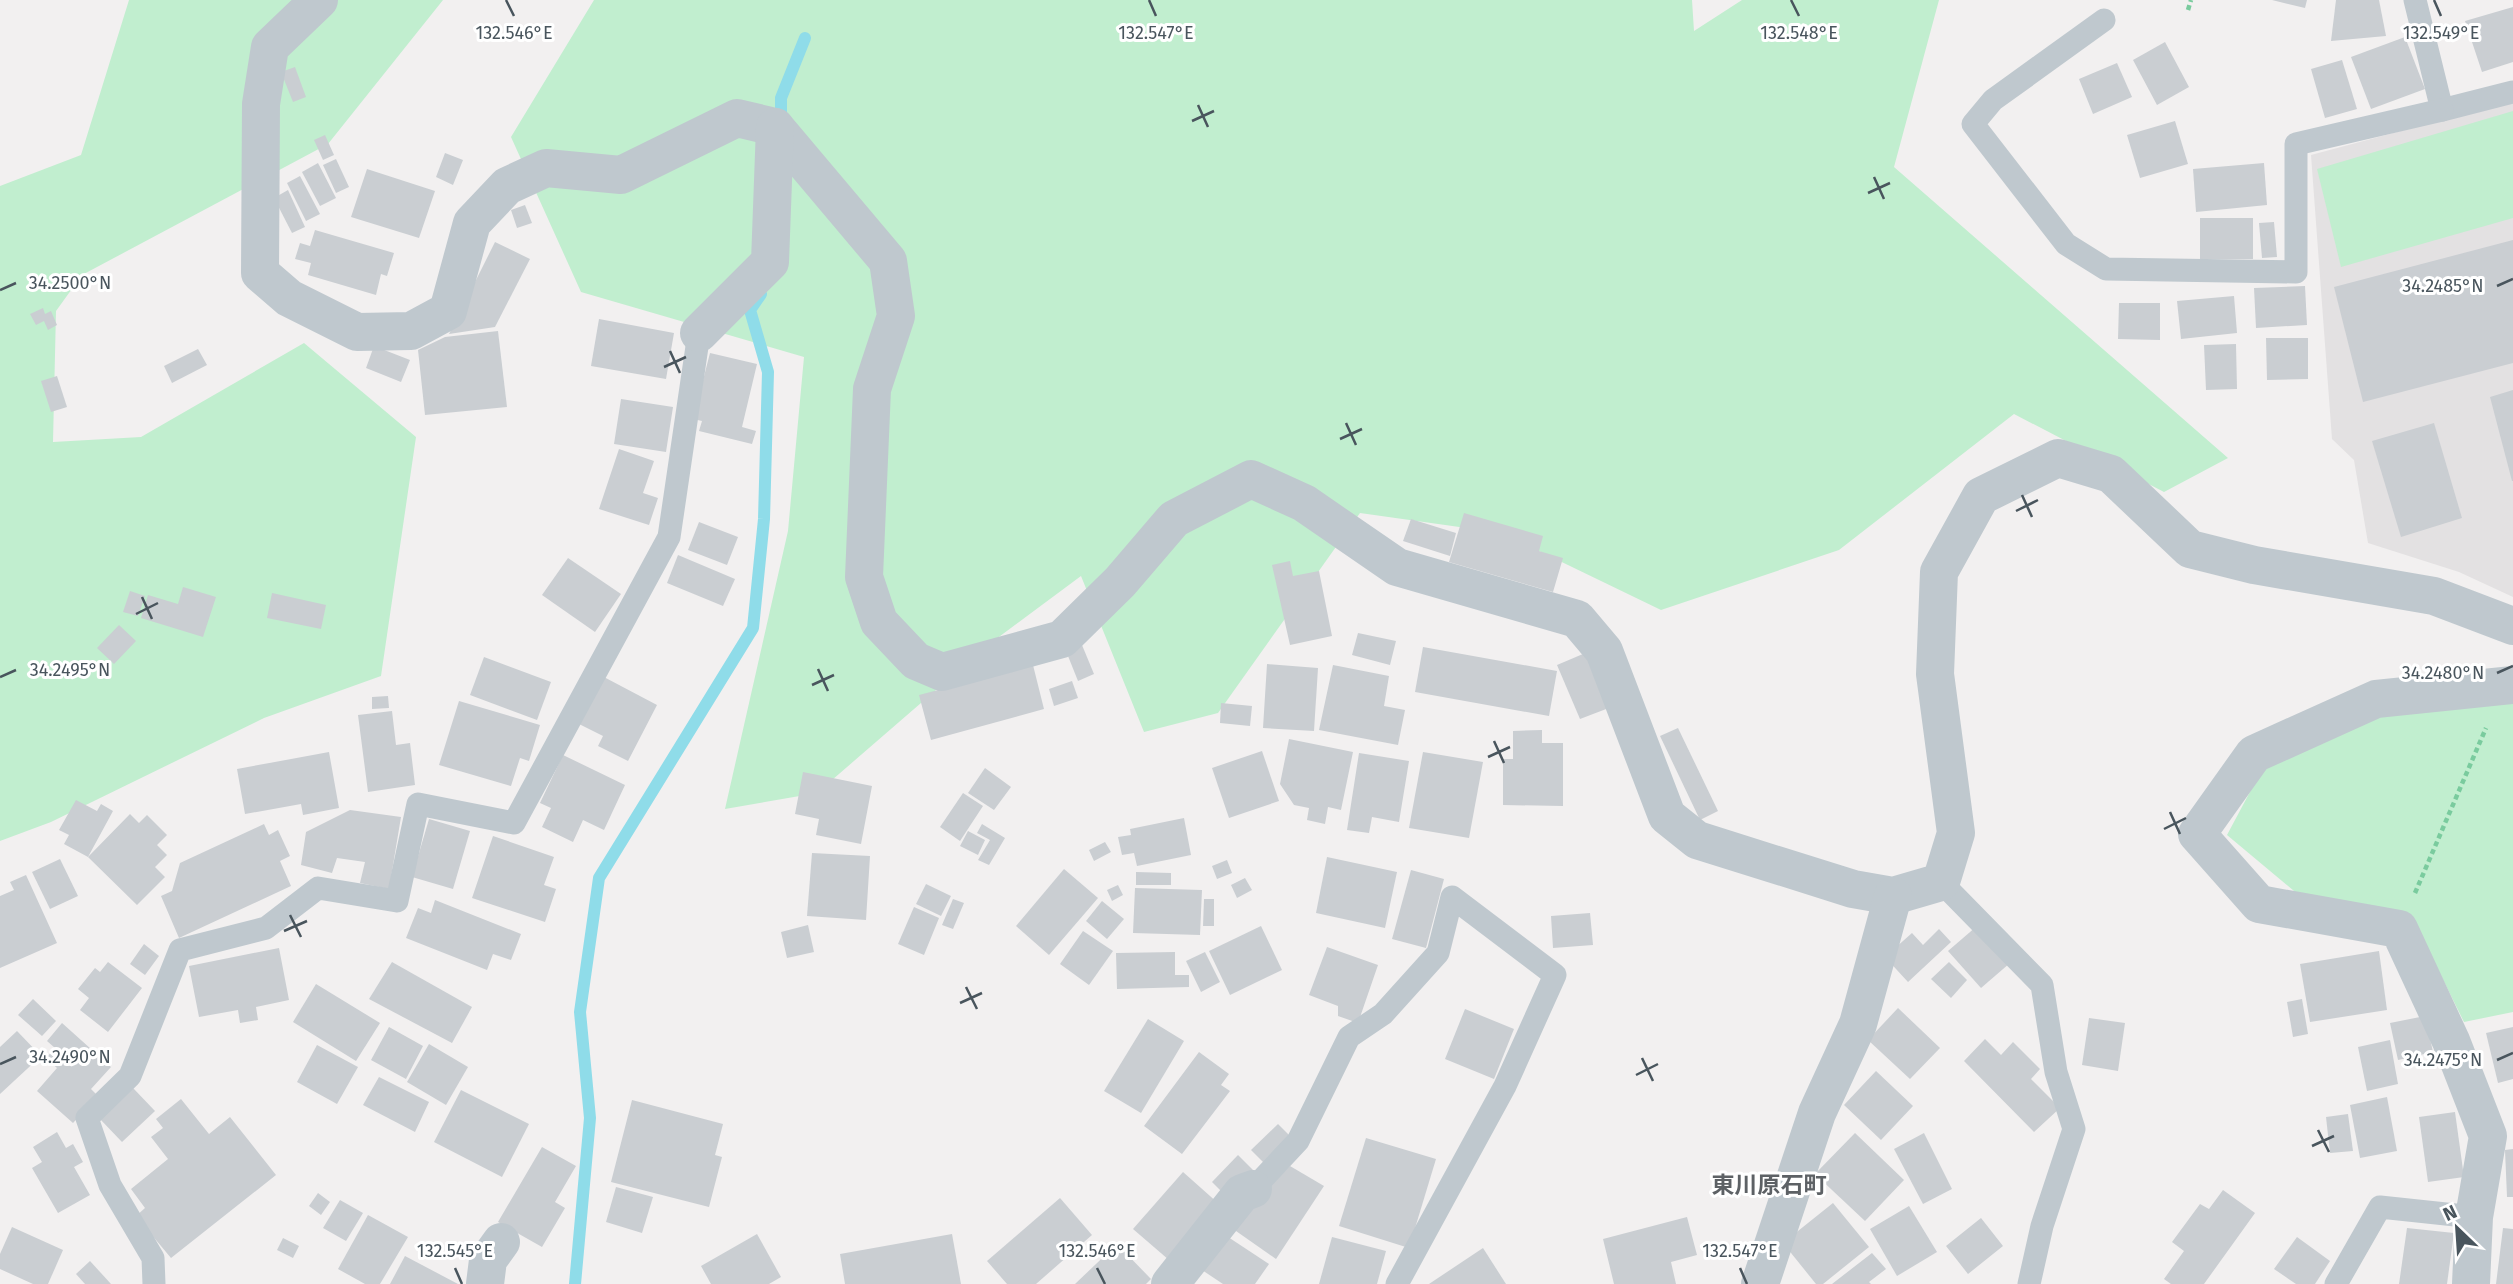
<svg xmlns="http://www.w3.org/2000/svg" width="2513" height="1284" viewBox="0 0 2513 1284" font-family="'Fira Sans','Noto Sans JP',sans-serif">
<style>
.education{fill:#e3e1e2}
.green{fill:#c1eecf}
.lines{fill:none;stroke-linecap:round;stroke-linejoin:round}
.stream{stroke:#8fdce9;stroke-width:12}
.building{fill:#caced2}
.path{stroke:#7acb9e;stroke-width:4.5;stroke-dasharray:5 3.5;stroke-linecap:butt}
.lane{stroke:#bfc8ce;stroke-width:23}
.street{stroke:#bfc8ce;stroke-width:38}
.ticks{fill:none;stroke:#49555d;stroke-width:2.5}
.labels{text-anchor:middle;stroke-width:6;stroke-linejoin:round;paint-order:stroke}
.neighbourhood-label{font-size:23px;font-weight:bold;fill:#5d6165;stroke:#fff}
.ticks-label{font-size:18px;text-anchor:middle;fill:#49555d;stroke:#fff;stroke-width:6;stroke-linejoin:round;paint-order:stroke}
</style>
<rect width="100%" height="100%" fill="#f2f0f0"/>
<polygon class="education" points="2513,101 2513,597 2459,572 2368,543 2354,460 2332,439 2311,155"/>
<g class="green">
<polygon points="129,0 443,0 328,144 82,275 56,311 53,442 141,437 304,343 416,437 381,676 264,718 51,822 0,841 0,186 81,155"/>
<polygon points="594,0 1692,0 1694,31 1742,0 1939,0 1894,167 2228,458 2164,492 2014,414 1839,550 1661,610 1502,533 1360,513 1218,713 1144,732 1081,576 988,645 817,793 725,809 788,531 804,357 581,292 511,137"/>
<polygon points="2513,111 2513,218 2341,267 2317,169"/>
<polygon points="2513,692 2513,1012 2464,1022 2411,915 2300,896 2227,835 2275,745 2380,707"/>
</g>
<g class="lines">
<g class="stream">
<polyline points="781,124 781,98 805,38"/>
<polyline points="575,1284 590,1118 580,1012 599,878 753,628 764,519 768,372 750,310 761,294"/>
</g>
</g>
<g class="building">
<polygon points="2272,0 2307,0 2305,8"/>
<polygon points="2336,0 2379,0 2386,36 2331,41"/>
<polygon points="2513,7 2513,62 2482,72 2465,21"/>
<polygon points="2405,37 2425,89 2371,109 2351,57"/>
<polygon points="2165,42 2189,87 2157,105 2133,60"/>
<polygon points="2342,60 2357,109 2325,118 2311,69"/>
<polygon points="2117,63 2132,97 2093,114 2079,79"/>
<polygon points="295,67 306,97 293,102 281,72"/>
<polygon points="2175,121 2188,164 2140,178 2127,135"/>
<polygon points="325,135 334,155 323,160 314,140"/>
<polygon points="445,153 463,160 453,185 436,177"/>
<polygon points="336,159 349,187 336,193 323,165"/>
<polygon points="318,163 336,198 320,206 302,172"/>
<polygon points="2264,163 2267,205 2196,212 2193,169"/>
<polygon points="367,169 435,191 419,238 351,217"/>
<polygon points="300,176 320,214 306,221 287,183"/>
<polygon points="288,190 305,227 292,233 274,198"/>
<polygon points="525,205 532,223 517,228 511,210"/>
<rect x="2200" y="218" width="53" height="41"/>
<polygon points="2274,222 2277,257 2262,258 2259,223"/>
<polygon points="315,230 394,253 387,276 381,274 376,295 308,275 311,263 295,259 300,243 310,246"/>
<polygon points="2513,240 2513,363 2363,402 2334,287"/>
<polygon points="495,242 530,259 495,327 449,334"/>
<polygon points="2305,286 2307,325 2256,328 2254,288"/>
<polygon points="2234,296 2237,333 2181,339 2177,301"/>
<polygon points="2119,303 2160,303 2160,340 2118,339"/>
<polygon points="43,308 45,314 51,311 57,325 48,330 44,321 36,325 30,314"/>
<polygon points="599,319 674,333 666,379 591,366"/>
<polygon points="498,331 507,407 425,415 418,350 445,337"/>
<polygon points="2266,338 2308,338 2308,379 2267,380"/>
<polygon points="2236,344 2237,389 2206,390 2204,345"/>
<polygon points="374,346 410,360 401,382 366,368"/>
<polygon points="198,349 207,365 172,383 164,366"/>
<polygon points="710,353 757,364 742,427 756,431 752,444 699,431 702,421 693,419"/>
<polygon points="57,376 67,407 51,412 41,381"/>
<polygon points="2513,390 2513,481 2512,481 2490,397"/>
<polygon points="621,399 673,407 666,452 614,444"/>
<polygon points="2434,423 2462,518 2401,537 2372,441"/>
<polygon points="619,449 654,461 643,493 658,498 649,525 599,509"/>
<polygon points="1464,513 1543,536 1539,551 1563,558 1553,592 1449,562"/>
<polygon points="1411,519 1456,533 1450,556 1403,541"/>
<polygon points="699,522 738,537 727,565 688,550"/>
<polygon points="678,555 735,579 723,606 667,583"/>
<polygon points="568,558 621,594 595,632 542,595"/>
<polygon points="1290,561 1293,576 1319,571 1332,636 1290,645 1272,565"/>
<polygon points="183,587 216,597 203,637 141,618 148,595 178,604"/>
<polygon points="130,591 145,596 138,616 123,612"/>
<polygon points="272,593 326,605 321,629 267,618"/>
<polygon points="119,625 136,641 114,664 97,648"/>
<polygon points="1358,633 1396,641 1390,665 1352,655"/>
<polygon points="1082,645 1094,674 1078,681 1066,651"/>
<polygon points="1423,647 1557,671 1549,716 1415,692"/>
<polygon points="1590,651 1614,706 1580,719 1557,665"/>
<polygon points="484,657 551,682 537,720 470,695"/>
<polygon points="1267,664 1318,668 1314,731 1263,728"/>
<polygon points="1033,665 1044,709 931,740 919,695"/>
<polygon points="1333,665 1389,676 1384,706 1405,710 1398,745 1319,730"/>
<polygon points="602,676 657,705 628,761 598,746 603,736 577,723"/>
<polygon points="1072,681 1078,698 1054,706 1049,689"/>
<polygon points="388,696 389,708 372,709 372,697"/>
<polygon points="459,701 540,725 529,761 520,758 511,786 439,765"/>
<polygon points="1221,703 1252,706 1250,726 1220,723"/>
<polygon points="392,711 396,745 410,743 415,785 368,792 358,715"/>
<polygon points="1678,728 1718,811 1700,820 1660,736"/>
<polygon points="1542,730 1542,743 1563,743 1563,806 1503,805 1503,759 1513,759 1513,731"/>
<polygon points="1289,739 1353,752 1341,810 1328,807 1325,824 1307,820 1309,808 1294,805 1280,784"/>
<polygon points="1262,751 1279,801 1229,818 1212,768"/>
<polygon points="329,752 339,808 303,815 301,804 245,814 237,769"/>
<polygon points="1423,752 1483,762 1469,838 1409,828"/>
<polygon points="1359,753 1409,761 1399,822 1372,817 1369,833 1347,830"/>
<polygon points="563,755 625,785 604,830 583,820 573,842 542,827 551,808 540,803"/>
<polygon points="985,768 1011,787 994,810 968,793"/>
<polygon points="803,772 872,786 861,844 816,835 819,819 795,814"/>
<polygon points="963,793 983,806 960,841 940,827"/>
<polygon points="76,800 97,811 101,804 113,811 88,857 64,844 69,835 59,830"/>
<polygon points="350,810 401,817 389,889 360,883 365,862 337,858 332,873 301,865 306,832"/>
<polygon points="130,814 139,823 147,815 167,835 157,845 167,855 155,867 165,877 137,905 88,857"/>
<polygon points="1184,818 1191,855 1137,866 1134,853 1122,855 1118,837 1131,835 1130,829"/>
<polygon points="429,819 470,831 453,889 412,877"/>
<polygon points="264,824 269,835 278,830 290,856 280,861 291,886 179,938 161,896 172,891 180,863"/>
<polygon points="982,824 1005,838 989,865 978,860 990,840 977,833"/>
<polygon points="968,831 985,840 978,855 960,846"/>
<polygon points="493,836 554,857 544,885 556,889 545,922 472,898"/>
<polygon points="1105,842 1111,852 1094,861 1089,850"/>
<polygon points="812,853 870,856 866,920 807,916"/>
<polygon points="1327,857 1397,872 1385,928 1316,913"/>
<polygon points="60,859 78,896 50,909 32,872"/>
<polygon points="1227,860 1232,873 1217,879 1212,866"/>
<polygon points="1064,869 1098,898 1049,955 1016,926"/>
<polygon points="1411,870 1444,879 1426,948 1392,939"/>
<polygon points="1136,872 1171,873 1171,885 1136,885"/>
<polygon points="26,875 57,943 0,968 0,896 14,890 10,882"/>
<polygon points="1245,878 1252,890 1237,898 1231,885"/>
<polygon points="926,884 951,896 941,916 916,904"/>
<polygon points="1118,885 1123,895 1112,901 1107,890"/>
<polygon points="1135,888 1202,890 1200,935 1133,933"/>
<polygon points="953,899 964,903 953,929 942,925"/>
<polygon points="1204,899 1214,899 1214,926 1203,926"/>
<polygon points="435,900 521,934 511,960 493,954 487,970 406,938 418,908 431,913"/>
<polygon points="1102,901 1124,919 1107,939 1086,921"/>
<polygon points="914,907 939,918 924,955 898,944"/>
<polygon points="1590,913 1593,945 1553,948 1551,916"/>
<polygon points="808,925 814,952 787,958 781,932"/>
<polygon points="1261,926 1282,970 1230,995 1209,951"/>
<polygon points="1977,926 2010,963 1981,988 1948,951"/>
<polygon points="1939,929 1951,942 1908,982 1885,957 1912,933 1923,945"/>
<polygon points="1083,931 1113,951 1089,985 1060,964"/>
<polygon points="144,944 159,956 145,975 130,964"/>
<polygon points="1327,947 1378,965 1358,1023 1338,1016 1338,1006 1309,995"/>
<polygon points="279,948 289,1000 256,1007 258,1020 240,1023 238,1010 199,1017 189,966"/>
<polygon points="2379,951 2387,1010 2310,1022 2300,964"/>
<polygon points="1175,952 1175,975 1189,975 1189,987 1117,989 1116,953"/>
<polygon points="1205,952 1220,982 1201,992 1186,961"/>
<polygon points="108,962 142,988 108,1032 80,1010 89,998 78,989 95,968 100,972"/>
<polygon points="392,962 472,1007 452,1043 369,999"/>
<polygon points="1949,962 1967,980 1951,998 1931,979"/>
<polygon points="316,984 380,1023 356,1061 293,1022"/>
<polygon points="33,999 56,1021 42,1036 18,1015"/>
<polygon points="2302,999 2308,1034 2293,1037 2287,1002"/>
<polygon points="1898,1008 1940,1048 1910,1079 1868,1040"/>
<polygon points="1465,1009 1514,1029 1494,1079 1445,1059"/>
<polygon points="2425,1016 2433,1052 2398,1060 2390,1023"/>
<polygon points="2089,1018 2125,1023 2118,1071 2082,1065"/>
<polygon points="1148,1019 1184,1041 1141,1113 1104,1091"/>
<polygon points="62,1023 111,1067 91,1089 98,1096 73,1123 37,1091 57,1068 46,1058 55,1048 47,1041"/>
<polygon points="389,1027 423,1046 406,1079 371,1060"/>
<polygon points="2513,1027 2513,1079 2498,1083 2486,1033"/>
<polygon points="17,1031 41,1056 0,1094 0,1047"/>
<polygon points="1985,1039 2001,1055 2013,1042 2040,1069 2031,1079 2060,1108 2034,1132 1964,1061"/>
<polygon points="2390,1040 2398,1084 2367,1091 2358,1047"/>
<polygon points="429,1044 468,1067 446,1105 407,1082"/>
<polygon points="317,1045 358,1067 337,1104 297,1082"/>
<polygon points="1199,1052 1229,1074 1221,1085 1230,1091 1182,1154 1144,1126"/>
<polygon points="1876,1071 1913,1106 1881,1140 1844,1105"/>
<polygon points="379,1077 429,1102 415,1132 363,1105"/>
<polygon points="133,1088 155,1111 122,1142 100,1119"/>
<polygon points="461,1090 529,1124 502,1177 434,1142"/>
<polygon points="2387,1097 2397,1151 2360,1158 2350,1105"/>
<polygon points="181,1099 209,1134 230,1117 276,1175 171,1258 136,1216 145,1208 131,1189 168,1159 151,1137 163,1128 156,1119"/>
<polygon points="632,1100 723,1124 715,1155 722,1157 709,1207 611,1182"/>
<polygon points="2455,1112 2464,1177 2428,1182 2419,1117"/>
<polygon points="2348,1114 2353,1151 2330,1153 2326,1117"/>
<polygon points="1278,1124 1292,1138 1266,1165 1251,1150"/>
<polygon points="57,1132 66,1148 73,1144 83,1162 74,1167 90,1195 58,1213 32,1168 42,1162 33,1147"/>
<polygon points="1855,1133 1904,1180 1865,1221 1815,1174"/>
<polygon points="1924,1133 1952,1189 1923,1204 1894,1149"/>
<polygon points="1366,1138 1436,1159 1409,1248 1339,1226"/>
<polygon points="542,1147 576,1166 555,1202 565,1208 542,1247 498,1222"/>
<polygon points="2513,1149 2513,1197 2507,1197 2505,1150"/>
<polygon points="1238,1155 1255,1172 1229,1199 1212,1182"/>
<polygon points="1290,1166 1324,1186 1276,1259 1226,1224"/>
<polygon points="1183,1172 1219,1204 1169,1260 1133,1229"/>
<polygon points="616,1187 653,1197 642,1233 606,1222"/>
<polygon points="2223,1190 2255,1213 2204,1284 2171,1284 2164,1279 2184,1251 2172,1242 2200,1204 2209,1209"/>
<polygon points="318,1193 330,1202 321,1215 309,1206"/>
<polygon points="1060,1198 1092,1235 1036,1284 1007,1284 987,1261"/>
<polygon points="340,1200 363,1213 346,1241 323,1228"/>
<polygon points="1833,1203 1869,1247 1823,1284 1816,1284 1783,1243"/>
<polygon points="1909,1206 1937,1252 1897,1276 1870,1229"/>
<polygon points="368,1215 408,1237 380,1284 365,1284 338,1269"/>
<polygon points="1687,1217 1697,1255 1671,1262 1676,1284 1614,1284 1603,1239"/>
<polygon points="1981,1218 2003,1246 1968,1274 1946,1246"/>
<polygon points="12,1227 63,1250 48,1284 33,1284 0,1269 0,1254"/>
<polygon points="2407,1228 2454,1233 2447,1284 2399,1284"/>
<polygon points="2503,1228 2513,1229 2513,1284 2496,1284"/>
<polygon points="1222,1233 1269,1264 1255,1284 1223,1284 1199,1268"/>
<polygon points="757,1234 781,1277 769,1284 711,1284 701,1266"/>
<polygon points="952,1234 961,1284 845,1284 840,1254"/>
<polygon points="1332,1237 1386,1251 1377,1284 1319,1284"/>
<polygon points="2297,1237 2330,1261 2315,1284 2296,1284 2274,1269"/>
<polygon points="283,1238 299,1246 293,1258 277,1250"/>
<polygon points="1117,1244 1151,1279 1146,1284 1075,1284"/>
<polygon points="1483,1248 1506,1284 1429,1284"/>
<polygon points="1872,1253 1886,1269 1869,1282 1871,1284 1832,1284"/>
<polygon points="405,1256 458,1284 390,1284"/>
<polygon points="90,1261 111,1284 85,1284 76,1274"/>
</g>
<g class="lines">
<g class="path">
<polyline points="2188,10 2191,0"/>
<polyline points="2415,893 2486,728"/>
</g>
<g class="lane">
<polyline points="2415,0 2442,110 2513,92"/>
<polyline points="2104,20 1993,100 1973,124 2066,244 2106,269 2296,272 2296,144 2442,110"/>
<polyline points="1941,882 2042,985 2056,1072 2074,1129 2042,1226 2029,1284"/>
<polyline points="1253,1189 1298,1141 1349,1037 1383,1014 1438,953 1452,897 1555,975 1505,1086 1397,1284"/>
<polyline points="154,1284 153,1258 110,1185 87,1118 130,1076 180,950 266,928 318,888 397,901 418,804 514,823 669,537 699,333"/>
<polyline points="2336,1284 2380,1207 2474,1217"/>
</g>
<g class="street">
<polyline points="319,0 270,47 261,104 260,273 289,298 357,332 411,331 448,311 472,223 507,186 546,168 621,175 737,118 775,127 888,261 896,316 872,389 864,577 879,622 916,661 942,672 1062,639 1120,582 1174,519 1251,479 1304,503 1397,567 1577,619 1604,651 1667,816 1697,840 1853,889 1893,896 1941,882 1956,833 1935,674 1939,572 1981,496 2058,458 2111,474 2190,549 2254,565 2434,596 2513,626"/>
<polyline points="699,333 770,262 775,127"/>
<polyline points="485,1284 488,1260 501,1242"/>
<polyline points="1170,1284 1242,1193 1253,1189"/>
<polyline points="1760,1284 1817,1113 1858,1024 1893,896"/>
<polyline points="2471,1284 2474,1217 2488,1136 2451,1041 2399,929 2259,904 2197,834 2254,754 2376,699 2513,685"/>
</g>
</g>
<path class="ticks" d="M506 0 514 16M1149 0 1156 16M1791 0 1799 16M2434 0 2441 16M1198 105 1208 127M1192 121 1214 111M1874 177 1884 199M1868 193 1890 183M2497 286 2513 279M0 290 16 283M670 351 680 373M664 367 686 357M1346 423 1356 445M1340 439 1362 429M2022 495 2032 517M2016 511 2038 500M142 597 152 619M136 614 158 603M818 669 828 691M2497 673 2513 666M0 677 16 670M812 685 834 675M1494 741 1504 763M1488 757 1510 747M2170 812 2180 834M2164 829 2186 818M290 915 301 937M284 931 307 921M966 987 977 1009M960 1003 982 993M1642 1058 1653 1081M2497 1060 2513 1053M0 1064 16 1057M1636 1075 1658 1064M2318 1130 2329 1152M2312 1146 2334 1136M455 1268 462 1284M1097 1268 1105 1284M1740 1268 1747 1284"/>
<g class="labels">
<g class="neighbourhood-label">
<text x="1769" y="1193">東川原石町</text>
</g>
</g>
<g class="ticks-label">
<text x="514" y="39">132.546°E</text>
<text x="1156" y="39">132.547°E</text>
<text x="1799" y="39">132.548°E</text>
<text x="2441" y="39">132.549°E</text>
<text x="70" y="289">34.2500°N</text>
<text x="2443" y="292">34.2485°N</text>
<text x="70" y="676">34.2495°N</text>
<text x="2443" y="679">34.2480°N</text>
<text x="70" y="1063">34.2490°N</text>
<text x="2443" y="1066">34.2475°N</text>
<text x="455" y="1257">132.545°E</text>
<text x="1097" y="1257">132.546°E</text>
<text x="1740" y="1257">132.547°E</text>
</g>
<g transform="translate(2457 1228) rotate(335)" stroke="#ffffff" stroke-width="5" paint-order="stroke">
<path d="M0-5L12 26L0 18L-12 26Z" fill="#49555d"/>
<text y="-10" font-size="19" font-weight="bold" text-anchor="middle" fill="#49555d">N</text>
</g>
</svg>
